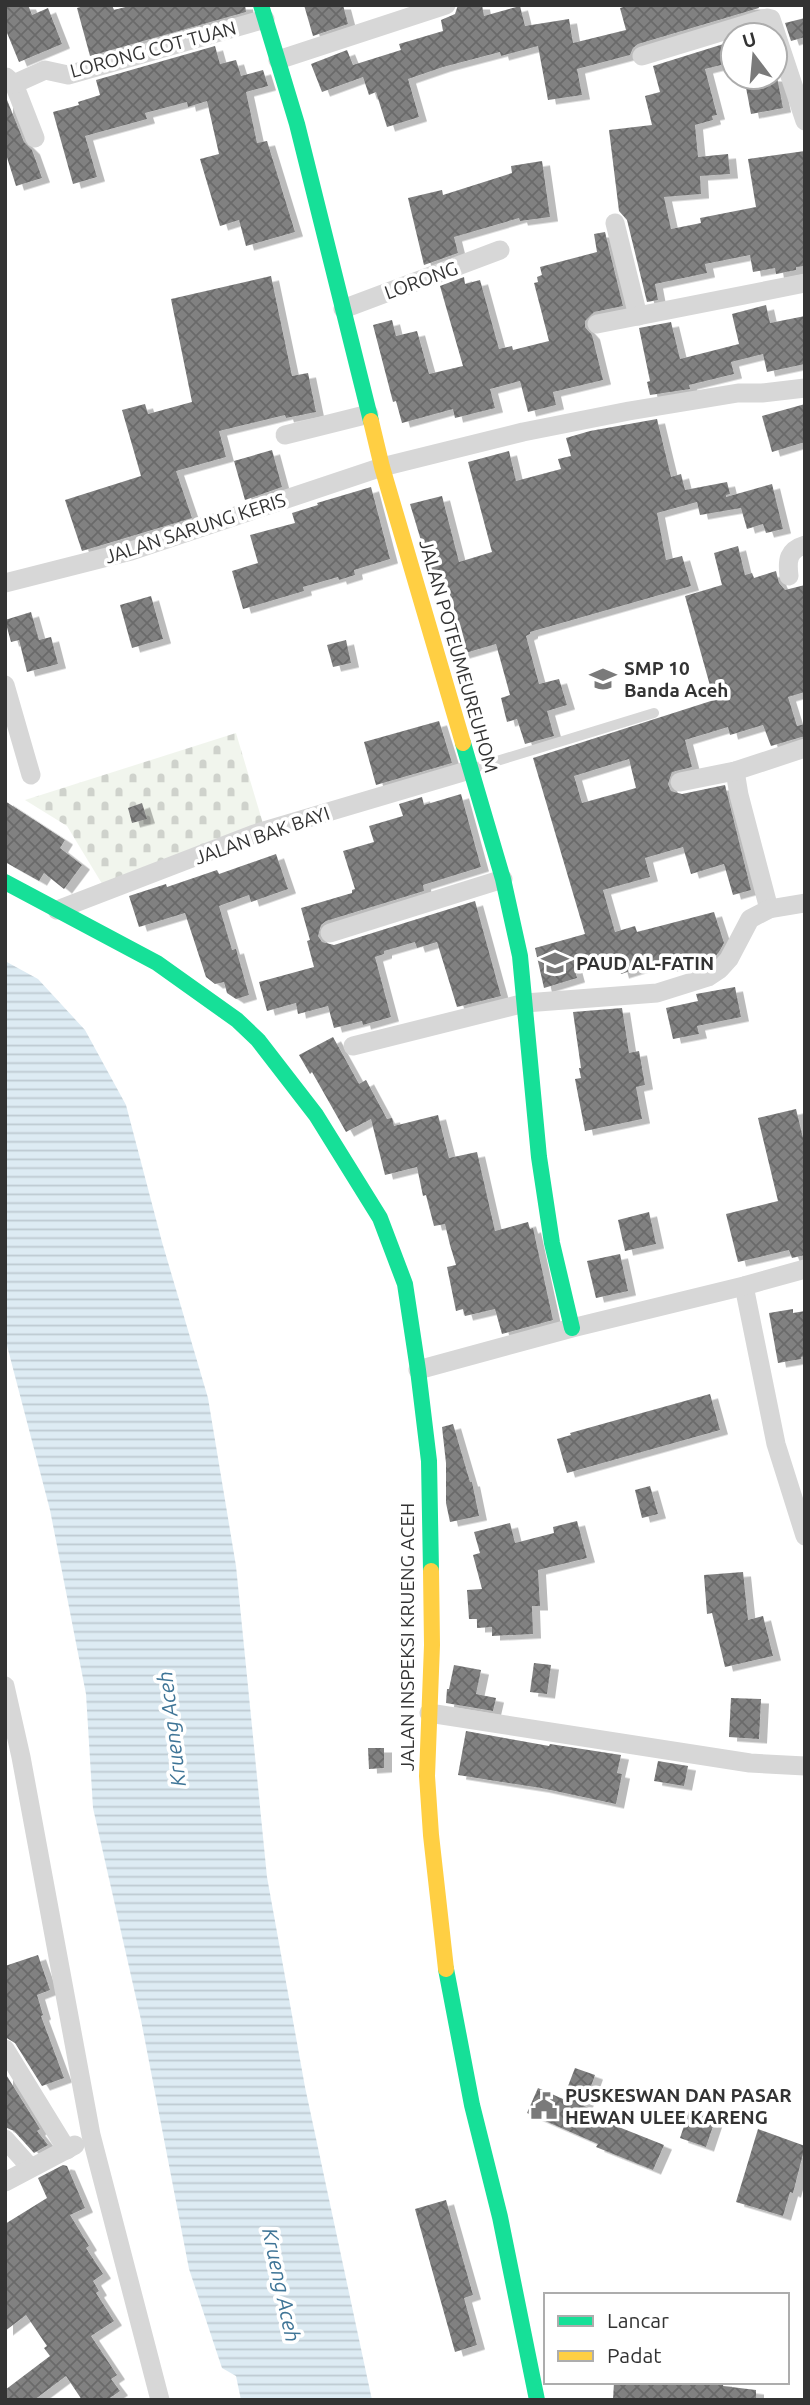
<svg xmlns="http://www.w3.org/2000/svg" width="810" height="2405" viewBox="0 0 810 2405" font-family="Ubuntu,sans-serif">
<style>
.cemetery{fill:url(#cemetery-stones)}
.water{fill:url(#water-rules)}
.building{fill:url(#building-cross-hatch);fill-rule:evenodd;filter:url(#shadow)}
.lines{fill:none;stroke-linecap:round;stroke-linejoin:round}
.lane{stroke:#d7d7d7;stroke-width:10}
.street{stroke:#d7d7d7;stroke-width:19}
.fast{stroke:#16e098;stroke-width:16}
.slow{stroke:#ffcf43;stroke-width:16}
.labels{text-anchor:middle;stroke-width:7;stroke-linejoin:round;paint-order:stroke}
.street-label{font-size:19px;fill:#333;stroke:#fff}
.poi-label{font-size:19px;font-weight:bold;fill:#333;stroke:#fff;text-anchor:start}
.water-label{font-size:21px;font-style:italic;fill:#3f7597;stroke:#fff}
</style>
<defs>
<pattern id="cemetery-stones" width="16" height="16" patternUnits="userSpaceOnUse" patternTransform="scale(1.75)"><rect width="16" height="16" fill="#f1f5ed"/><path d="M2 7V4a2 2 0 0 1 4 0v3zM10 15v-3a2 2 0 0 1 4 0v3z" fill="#cfd2cc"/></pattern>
<pattern id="water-rules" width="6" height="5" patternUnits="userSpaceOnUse" patternTransform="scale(1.75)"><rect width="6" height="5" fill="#ddebf3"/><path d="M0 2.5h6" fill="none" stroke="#becad1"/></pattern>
<pattern id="building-cross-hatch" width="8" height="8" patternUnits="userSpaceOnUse" patternTransform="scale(1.75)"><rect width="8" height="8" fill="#818181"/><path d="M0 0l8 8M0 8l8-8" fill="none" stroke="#6a6a6a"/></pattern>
<filter id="shadow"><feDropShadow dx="8" dy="4.5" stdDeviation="0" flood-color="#0004"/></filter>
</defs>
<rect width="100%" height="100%" fill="#fff"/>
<polygon class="cemetery" points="236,733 264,827 104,887 67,826 25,800"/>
<polygon class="water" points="5,961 38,979 85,1030 126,1105 162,1242 208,1398 236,1566 267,1877 305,2087 372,2400 241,2400 236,2376 222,2368 189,2269 141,2020 93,1808 86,1694 50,1510 5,1338"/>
<g class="building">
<polygon points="5,5 28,5 32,15 48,8 62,44 19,62 5,28"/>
<polygon points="87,5 112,5 114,10 133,5 245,5 246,12 90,56 77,8"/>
<polygon points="304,5 343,5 348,24 313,36"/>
<polygon points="458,5 482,5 484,16 520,6 525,26 569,19 573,43 626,30 620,8 630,5 758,5 759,8 638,44 633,48 630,55 577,69 582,95 548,100 538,46 501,56 500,52 443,67 408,79 419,117 387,127 376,92 369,95 363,77 322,92 311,64 347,50 353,65 401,50 399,44 443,31 441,20 455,14"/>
<polygon points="805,18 805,37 791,41 785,23"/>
<polygon points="733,41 733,62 705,69 717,115 712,116 713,120 695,125 698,157 728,154 730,174 700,176 701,194 664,197 671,229 701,223 700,218 756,207 748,159 805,151 805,266 796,267 796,270 776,274 775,268 753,272 750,255 705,264 707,273 655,284 658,300 647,302 627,220 619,211 609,130 652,125 645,96 660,92 653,66"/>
<polygon points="215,46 220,64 236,60 241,76 263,70 268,86 246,92 257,143 267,141 295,232 246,246 239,220 220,226 200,159 219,154 207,101 188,107 187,102 145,113 147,119 85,136 97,177 73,184 53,112 79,105 78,102 100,95 96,80"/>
<polygon points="744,77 777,77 783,108 751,114"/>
<polygon points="5,95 24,142 32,150 42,178 16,186 5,151"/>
<polygon points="542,161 550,217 520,221 519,218 454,237 458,253 424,265 408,198 442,190 443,195 512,173 511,166"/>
<polygon points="605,232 623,306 594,312 585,321 585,327 592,335 603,380 553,392 556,405 528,412 520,381 490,389 495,408 455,418 453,409 402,423 396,401 393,402 373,325 392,320 396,336 417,331 429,374 463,366 440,286 464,277 465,284 480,280 499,349 512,346 513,350 549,341 534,283 538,282 537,277 542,275 540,267 597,252 594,234"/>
<polygon points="271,276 292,376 308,373 316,412 286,418 285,415 219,431 226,457 176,471 192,518 82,551 65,500 141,476 122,410 145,404 148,414 192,402 171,299"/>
<polygon points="766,305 770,323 805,316 805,364 767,372 763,354 731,362 734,374 689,385 690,389 650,395 647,382 650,381 639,328 671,322 680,359 739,344 732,314"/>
<polygon points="805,404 805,442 772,452 762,416"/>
<polygon points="657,419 671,477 681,474 685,490 727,482 730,494 726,495 726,497 772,484 783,529 766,533 763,524 747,529 741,508 700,515 697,502 657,513 666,560 682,556 691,586 530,632 530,634 526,636 539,684 559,679 567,705 547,711 554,736 525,744 517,719 507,722 501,698 510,695 496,644 455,656 446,625 458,622 444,574 432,577 410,504 442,496 459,562 492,552 468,462 509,451 516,481 561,469 558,459 571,456 566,438 590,431"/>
<polygon points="272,450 282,487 245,500 234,461"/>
<polygon points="371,487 390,559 354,570 355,575 339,580 338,577 303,587 304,591 243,609 232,571 258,563 250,535 295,523 292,513 318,505 317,503"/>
<path d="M738 546 745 575 752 573 754 578 776 571 779 583 785 590 805 585V692L788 697 797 726 805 724V736L771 746 763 725 730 735 728 727 685 740 692 767 672 772 668 784 671 791 682 794 725 785 751 890 733 895 724 864 691 874 683 847 645 858 650 877 603 890 615 932 635 926 637 932 714 912 724 943 719 952 713 959 696 964 694 959 665 968 663 961 621 974 616 955 574 967 577 978 544 988 535 948 585 934 533 758 714 700 685 596 722 585 714 553ZM629 759 636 788 582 803 574 776Z"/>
<polygon points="151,596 163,639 132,648 120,605"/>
<polygon points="31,612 39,640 51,637 58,664 27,672 19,640 11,642 5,620"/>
<polygon points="346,640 351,663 333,667 327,645"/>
<polygon points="439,721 452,763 376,785 364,742"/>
<polygon points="461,794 481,867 423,885 424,891 326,921 321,925 318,936 322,942 334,945 475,901 501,996 457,1007 437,942 417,948 415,942 384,951 384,954 375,957 391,1017 363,1025 362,1021 334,1028 328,1006 298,1014 296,1003 267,1011 259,982 314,967 307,941 310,940 301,908 352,893 352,890 355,889 343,851 374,842 369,826 403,816 399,804 422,797 424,805"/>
<polygon points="5,801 65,840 60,848 82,865 64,889 44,873 39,881 5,862"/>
<polygon points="142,803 147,819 132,823 128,808"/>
<polygon points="276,854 288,889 251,902 249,895 219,906 232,950 236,949 249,995 236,999 227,993 224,982 215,984 206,977 185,913 139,927 129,896 166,884 167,887 217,870 219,874"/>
<polygon points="735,987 741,1017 697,1026 699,1034 673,1039 666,1008 698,1001 696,994"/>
<polygon points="622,1008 629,1053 639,1051 645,1085 636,1087 642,1119 585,1131 575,1079 581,1078 579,1068 581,1068 573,1012"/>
<polygon points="333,1037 359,1084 366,1080 387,1119 392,1118 394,1126 438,1115 449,1158 477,1152 495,1231 528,1222 530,1229 533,1228 553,1320 502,1334 495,1309 465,1316 463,1309 456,1311 447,1267 456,1265 450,1245 445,1224 434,1226 426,1195 423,1196 417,1167 385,1175 371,1119 346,1132 312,1072 310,1074 299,1055"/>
<polygon points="796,1109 805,1146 805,1255 792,1258 789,1250 738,1262 726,1214 778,1201 758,1118"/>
<polygon points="649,1212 656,1244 625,1251 618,1220"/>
<polygon points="620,1254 628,1291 596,1298 587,1261"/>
<polygon points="793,1309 793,1313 805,1311 805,1356 801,1357 801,1359 778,1363 769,1313"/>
<polygon points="710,1394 720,1430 567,1473 557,1439 571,1435 570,1433"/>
<polygon points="453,1424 470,1482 472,1482 479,1516 450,1522 446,1503 446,1463 442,1427"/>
<polygon points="650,1486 658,1514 642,1518 635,1490"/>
<polygon points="577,1521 587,1558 538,1570 540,1606 532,1606 533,1634 492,1636 492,1627 477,1628 477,1619 469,1619 467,1590 482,1589 473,1555 480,1553 474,1532 510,1523 515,1543 554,1533 553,1527"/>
<polygon points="743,1572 748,1620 763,1616 773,1656 725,1667 712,1613 707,1614 704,1575"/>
<polygon points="534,1663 551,1665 547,1694 530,1692"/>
<polygon points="454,1665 481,1670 476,1694 496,1698 493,1711 446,1703 447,1689 449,1689"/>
<polygon points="731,1698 761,1699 759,1739 729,1737"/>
<polygon points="466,1731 549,1746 550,1744 621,1755 617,1773 622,1774 616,1804 541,1788 458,1775"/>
<polygon points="368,1748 384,1748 384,1768 369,1769"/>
<polygon points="658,1761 688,1766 684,1786 654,1781"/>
<polygon points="38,1955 50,1990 37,1995 43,2015 41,2016 64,2078 42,2086 15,2043 5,2037 5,1966"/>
<polygon points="575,2068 595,2075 584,2106 603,2114 601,2120 664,2145 653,2170 596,2147 598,2144 527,2113 538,2088 563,2099"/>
<polygon points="5,2073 40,2129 37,2131 48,2145 34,2153 14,2131 5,2127"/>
<polygon points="690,2108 716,2117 706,2147 680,2138"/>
<polygon points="758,2129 805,2146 793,2193 790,2192 783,2216 736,2202"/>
<polygon points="63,2165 67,2166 85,2208 70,2215 89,2246 86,2248 103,2274 93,2281 99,2291 96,2293 114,2321 91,2336 117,2375 111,2379 120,2391 107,2400 82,2400 66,2376 34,2400 5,2400 5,2390 50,2356 44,2348 47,2346 26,2315 5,2331 5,2224 47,2198 38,2178"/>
<polygon points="446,2200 473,2295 464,2298 477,2345 455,2352 415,2209"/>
<polygon points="614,2382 724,2382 723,2386 756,2390 756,2400 613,2400"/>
</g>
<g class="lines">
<polyline class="lane" points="474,768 654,713"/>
<g class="street">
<polyline points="642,56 767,18 771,19 805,121"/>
<polyline points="278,60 446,5"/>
<polyline points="6,77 14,84 35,138"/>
<polyline points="14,84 45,70 68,75 265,19"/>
<polyline points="615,223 638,316"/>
<polyline points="343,309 500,250"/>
<polyline points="597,324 805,283"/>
<polyline points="285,435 369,414"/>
<path d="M789 576C787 560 788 550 805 545"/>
<polyline points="5,583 131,551 382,467 523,432 629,411 738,393 762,393 805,388"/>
<polyline points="5,685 31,775"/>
<polyline points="735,771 739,795 769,909"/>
<polyline points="680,782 735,771 805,748"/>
<polyline points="57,910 254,834 470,770"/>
<polyline points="330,933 503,879"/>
<polyline points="353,1046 525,1003 657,993 708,977 720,969 729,959 750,919 769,909 805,903"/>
<polyline points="744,1286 776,1444 805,1536"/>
<polyline points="418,1370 572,1328 744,1286 805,1269"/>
<polyline points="5,1686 21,1757 91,2135 160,2400"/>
<polyline points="429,1713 750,1763 805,1766"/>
<polyline points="5,2049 67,2150"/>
<polyline points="5,2139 30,2167"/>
<polyline points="5,2182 75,2145"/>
</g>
<g class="fast">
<polyline points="261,5 297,124 371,421"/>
<polyline points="463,743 503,879 520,956 539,1157 552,1243 572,1328"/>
<polyline points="5,882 157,963 237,1020 258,1040 316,1115 380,1218 405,1284 418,1370 429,1461 431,1571"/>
<polyline points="446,1969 472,2105 500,2217 537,2400"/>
</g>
<g class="slow">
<polyline points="371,421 382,467 463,743"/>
<polyline points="431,1571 432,1645 427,1776 431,1835 446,1969"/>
</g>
</g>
<defs>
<symbol id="school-bare" viewBox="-9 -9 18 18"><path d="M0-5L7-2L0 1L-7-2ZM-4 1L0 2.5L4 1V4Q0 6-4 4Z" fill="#7a7a7a" stroke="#fff" stroke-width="2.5" paint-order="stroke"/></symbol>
<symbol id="civic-bare" viewBox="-9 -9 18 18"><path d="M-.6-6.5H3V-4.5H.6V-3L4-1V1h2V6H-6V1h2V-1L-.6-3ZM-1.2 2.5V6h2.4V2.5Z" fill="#7a7a7a" stroke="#fff" stroke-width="2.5" paint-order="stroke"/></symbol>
</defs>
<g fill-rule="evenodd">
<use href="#school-bare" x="584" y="660" width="38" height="38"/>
<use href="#school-bare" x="536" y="944" width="38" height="38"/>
<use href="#civic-bare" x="525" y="2087" width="38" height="38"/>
</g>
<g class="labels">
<g class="street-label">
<text transform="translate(153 49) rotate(-15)" y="7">LORONG COT TUAN</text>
<text transform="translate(421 280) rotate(-20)" y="7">LORONG</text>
<text transform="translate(195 528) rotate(-18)" y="7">JALAN SARUNG KERIS</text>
<text transform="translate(459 656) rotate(74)" y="7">JALAN POTEUMEUREUHOM</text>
<text transform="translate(262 835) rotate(-19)" y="7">JALAN BAK BAYI</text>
<text transform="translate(407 1637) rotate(-90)" y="7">JALAN INSPEKSI KRUENG ACEH</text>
</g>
<g class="poi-label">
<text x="624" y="675">SMP 10<tspan x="624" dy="22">Banda Aceh</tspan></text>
<text x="576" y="970">PAUD AL-FATIN</text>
<text x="565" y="2102">PUSKESWAN DAN PASAR<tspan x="565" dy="22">HEWAN ULEE KARENG</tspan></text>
</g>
<g class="water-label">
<text transform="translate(172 1729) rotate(-97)" y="7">Krueng Aceh</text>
<text transform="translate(281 2285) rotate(78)" y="7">Krueng Aceh</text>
</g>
</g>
<rect width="810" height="2405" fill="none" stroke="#333333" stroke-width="14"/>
<rect x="544" y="2293" width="245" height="91" fill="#ffffff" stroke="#adadad" stroke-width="2"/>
<rect x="558" y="2316" width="35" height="10" fill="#16e098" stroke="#adadad" stroke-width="2"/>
<text x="607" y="2328" font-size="21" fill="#333333">Lancar</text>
<rect x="558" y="2351" width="35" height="10" fill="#ffcf43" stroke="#adadad" stroke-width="2"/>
<text x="607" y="2363" font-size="21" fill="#333333">Padat</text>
<g transform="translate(754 56) rotate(344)"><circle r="33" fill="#ffffff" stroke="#adadad" stroke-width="2"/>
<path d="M0-5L12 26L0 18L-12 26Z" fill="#7a7a7a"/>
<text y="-10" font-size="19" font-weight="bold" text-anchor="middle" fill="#333333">U</text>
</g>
</svg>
